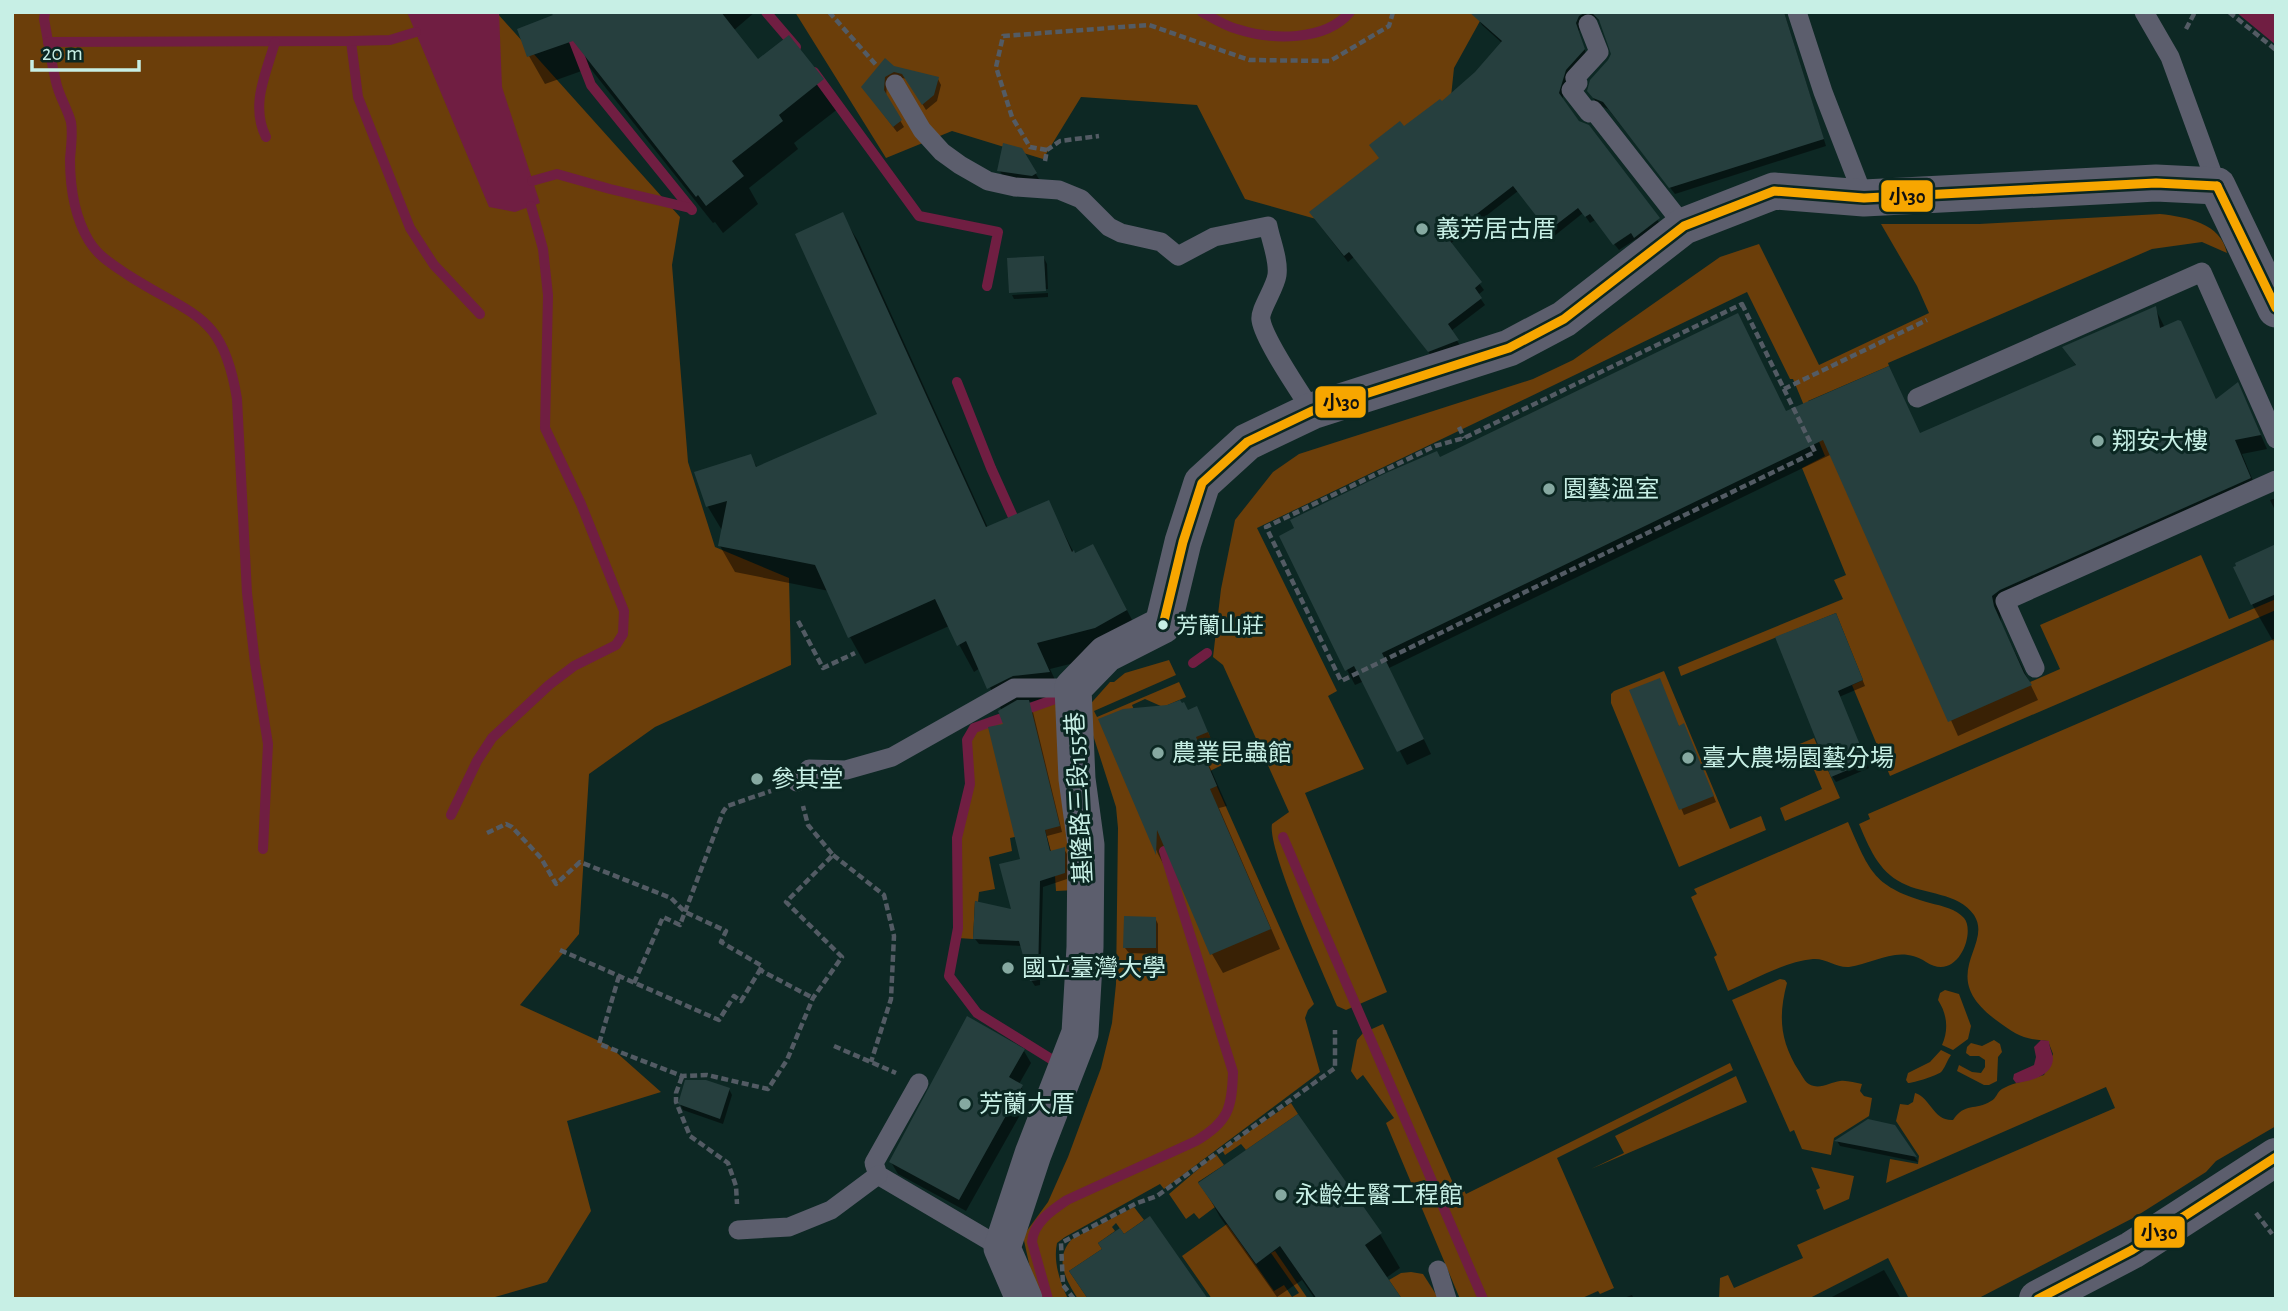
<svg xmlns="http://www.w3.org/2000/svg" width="2288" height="1311" viewBox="0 0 2288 1311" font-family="'Alegreya Sans','Noto Sans TC',sans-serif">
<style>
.green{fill:#6b3e0a}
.water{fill:#701e42}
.shadow{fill:#0007}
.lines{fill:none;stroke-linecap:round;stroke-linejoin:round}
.stream{stroke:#701e42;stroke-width:10}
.building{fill:#263f3e}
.path{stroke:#535b64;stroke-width:4.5;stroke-dasharray:7 3.5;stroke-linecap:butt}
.service{stroke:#5c5e6d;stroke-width:19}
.minor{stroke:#5c5e6d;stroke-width:37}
.tertiary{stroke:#5c5e6d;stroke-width:38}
.bus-1-casing{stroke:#0b2722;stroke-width:14}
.bus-1{stroke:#f7a600;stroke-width:9}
.poi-dot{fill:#86a9a1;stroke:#0b2722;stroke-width:2.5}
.bus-dot{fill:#c7efe5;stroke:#0b2722;stroke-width:2.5}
.labels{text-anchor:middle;stroke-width:6;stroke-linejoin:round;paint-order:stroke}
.bus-label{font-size:22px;fill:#c7efe5;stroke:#0b2722;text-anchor:start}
.poi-label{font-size:24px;fill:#c7efe5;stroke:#0b2722;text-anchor:start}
.street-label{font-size:24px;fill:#c7efe5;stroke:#0b2722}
.line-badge{stroke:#0b2722;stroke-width:2.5}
.pale-badge-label{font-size:19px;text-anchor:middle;font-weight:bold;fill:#111}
</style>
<rect width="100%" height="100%" fill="#0d2824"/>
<g class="green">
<polygon points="12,12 496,12 680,217 672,265 688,462 715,547 789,578 791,665 655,727 589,774 579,934 520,1005 608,1045 661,1092 567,1121 591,1211 547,1282 488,1299 12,1299"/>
<polygon points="795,12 1485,12 1454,68 1447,135 1316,219 1245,199 1197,105 1081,97 1043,159 952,131 886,158"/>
<path d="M2160 214C2187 217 2221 223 2227 253L2202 242 2152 249 1888 363 1889 366 1808 401 2031 684 2030 682 2060 669 2040 625 2201 555 2229 619 2276 599V610L1890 776 1852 685 1863 680 1836 613 1681 676 1678 667 1843 599 1834 580 1846 575 1802 468 1825 456 1793 379H1790L1747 292 1257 528 1337 691 1328 696 1364 769 1305 793 1387 992 1346 1010 1337 1006C1324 974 1267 850 1272 824L1289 812 1223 665 1213 657 1221 589 1235 520 1273 472 1299 454 1533 379 1573 360 1720 257 1759 244 1819 365 1929 313 1917 286 1881 224H1979Z"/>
<path d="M2276 638V1126L2216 1161 2206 1172 2135 1217 1977 1299H1909L1888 1258 1808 1299H1719L1720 1278 1728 1275 1734 1288 1803 1258 1797 1245 2115 1108 2106 1087 1886 1183 1890 1159 1918 1164 1919 1156 1896 1121 1900 1104 1908 1105 1913 1102 1915 1093C1931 1098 1933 1121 1953 1120 1965 1102 1975 1111 1991 1101 1996 1099 1997 1092 2002 1089 2012 1083 2032 1079 2044 1075L2053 1054 2048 1041C2021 1039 2017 1035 1996 1020 1935 975 1994 946 1974 915 1958 892 1925 895 1902 883 1878 871 1869 847 1859 824L1870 819 1868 814Z"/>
<path d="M1169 660 1176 675 1094 711 1097 717 1179 682 1186 697 1163 707 1145 699 1132 705 1142 729 1208 732 1222 765 1210 771 1314 1004 1308 1010 1305 1018 1320 1072 1164 1189 1160 1184 1065 1237 1057 1243C1053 1262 1060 1282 1068 1299H1039L1032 1277 1023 1236 1048 1202 1068 1157 1101 1068 1112 1023 1116 984 1118 828 1116 807 1085 710 1110 682H1114L1125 673Z"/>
<polygon points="1664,671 1730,829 1761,816 1766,830 1679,867 1611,703 1611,694 1614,691"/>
<polygon points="1058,700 1076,890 1056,891 1055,876 1057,875 1045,830 1010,838 1012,851 989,857 995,889 979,892 978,902 975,901 973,939 958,938 960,839 973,783 969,742 976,730"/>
<polygon points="1814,738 1840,798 1785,821 1780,808 1822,789 1809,758 1796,763 1790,748"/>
<path d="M1848 822C1870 873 1874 887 1930 903 1942 906 1956 909 1964 918 1976 932 1958 983 1926 962 1899 944 1874 964 1849 967 1836 968 1826 958 1813 959 1784 962 1755 979 1728 991L1714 957 1717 955 1691 897 1697 894 1694 889Z"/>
<path d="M1780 979 1785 980 1787 983C1778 1016 1780 1041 1799 1071 1803 1077 1806 1085 1814 1086 1822 1088 1832 1082 1840 1081 1847 1080 1855 1083 1862 1084L1860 1091 1864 1096 1872 1098 1869 1116 1834 1138 1831 1155 1802 1149 1794 1130 1790 1132 1732 1000Z"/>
<path d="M1945 990 1959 994 1971 1026 1968 1039 1953 1050 1942 1045C1949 1029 1947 1014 1938 1000L1940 993Z"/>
<polygon points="1383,1024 1456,1190 1462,1187 1466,1194 1730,1063 1733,1070 1557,1158 1614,1288 1600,1294 1598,1291 1580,1299 1460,1299 1386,1123 1394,1118 1363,1075 1357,1080 1351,1071 1357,1040 1363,1033"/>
<polygon points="1994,1040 2000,1044 2002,1052 1998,1057 1997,1081 1989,1085 1984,1085 1957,1071 1959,1065 1972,1072 1981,1073 1985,1067 1985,1060 1979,1056 1970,1056 1966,1053 1967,1047 1971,1043 1982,1046"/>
<path d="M1941 1050 1951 1055C1947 1060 1946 1066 1942 1071 1940 1075 1913 1083 1908 1083L1906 1080 1908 1073 1930 1062Z"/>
<polygon points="1736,1076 1747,1102 1591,1169 1624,1153 1615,1136"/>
<polygon points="1291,1103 1298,1114 1246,1150 1241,1144 1225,1155 1222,1150"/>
<polygon points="1216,1154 1224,1165 1198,1182 1215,1207 1199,1219 1194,1213 1186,1219 1169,1194"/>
<polygon points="1811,1167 1854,1176 1849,1199 1824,1210 1816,1190 1820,1188"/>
<path d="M1134 1207 1144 1220 1124 1234 1116 1223 1112 1227 1115 1231 1098 1243 1102 1249 1069 1271 1088 1299H1078C1065 1279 1054 1258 1072 1239Z"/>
<polygon points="1227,1224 1274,1291 1284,1285 1292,1297 1299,1293 1271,1253 1275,1251 1308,1299 1212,1299 1182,1256"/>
<polygon points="1411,1272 1423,1274 1439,1299 1402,1299 1389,1280 1401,1273"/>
</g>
<g class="water">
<polygon points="407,12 499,12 502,87 540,203 515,212 489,207"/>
<polygon points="2236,12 2276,12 2276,45"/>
<path d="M2041 1040 2049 1041C2049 1046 2052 1052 2053 1058 2053 1076 2030 1081 2016 1083L2013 1079 2014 1074 2034 1065 2036 1057 2034 1047Z"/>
</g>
<g class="shadow">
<polygon points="566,12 755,12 733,31 757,61 789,37 823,80 839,108 794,143 798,149 749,188 758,204 723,233 715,222 713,223 590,68 545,84 529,56"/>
<polygon points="1483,12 1784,12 1826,146 1675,194 1608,109 1599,105 1593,98 1613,54 1603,24 1596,18 1587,19 1579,31 1587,57 1569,78 1562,100 1662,226 1639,244 1636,239 1619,250 1595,220 1590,223 1583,213 1553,237 1518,191 1450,244 1484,290 1478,295 1485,305 1451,331 1461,347 1433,358 1354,257 1348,262 1315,219 1380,159 1404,129 1441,104 1477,73 1502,43 1482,25 1478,18"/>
<polygon points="893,67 938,79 941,85 937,101 926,110 907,79 898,77 887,83 886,97 904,127 897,132 867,93"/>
<polygon points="1021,150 1039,179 1036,181 1003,176 999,170"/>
<polygon points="842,215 858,241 988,528 1048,502 1075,555 1107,572 1141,637 1110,654 1050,669 1064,699 1028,702 1032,708 1062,832 1047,836 1051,852 1064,849 1067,854 1067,879 1043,887 1040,985 1035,986 1031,980 1023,946 979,944 975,939 1013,911 1022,860 1006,725 1002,711 980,668 974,672 949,626 865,664 850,637 829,591 735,572 720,546 723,532 708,507 696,473 750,456 758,469 879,415"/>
<polygon points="1044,258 1047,264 1048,289 1011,291 1011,293 1009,260"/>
<polygon points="1048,293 1048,297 1014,299 1012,295"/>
<polygon points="2155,308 2165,328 2180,322 2217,401 2245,399 2267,449 2242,454 2258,493 2000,611 2001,623 2038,700 1958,736 1832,454 1389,668 1431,754 1407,765 1364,681 1355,685 1347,670 1282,536 1440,459 1786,413 1921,435 2076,366 2065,348"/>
<polygon points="2276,498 2276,512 2270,500"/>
<polygon points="2276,546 2276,639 2273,641 2253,606 2236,568"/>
<polygon points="1838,621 1865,686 1839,697 1869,768 1836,782 1832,776"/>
<polygon points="1632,691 1686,731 1716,802 1684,815"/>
<polygon points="1196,708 1217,751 1205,756 1227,806 1219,808 1280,949 1223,973 1212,954 1167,849 1166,869 1158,854 1100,720 1188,712"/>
<polygon points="1155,918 1158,924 1158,954 1129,953 1125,948"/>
<polygon points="1024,1051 1031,1063 1019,1084 1029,1099 966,1211 898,1174 891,1162"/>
<polygon points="729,1089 732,1095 723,1124 683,1110 680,1104"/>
<polygon points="1894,1126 1918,1162 1840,1146 1837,1141"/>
<polygon points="1201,1183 1380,1234 1400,1268 1386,1278 1400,1299 1315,1299 1302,1280 1277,1297 1220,1217"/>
<polygon points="1884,1270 1901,1299 1828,1299"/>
<polygon points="1632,1295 1634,1299 1621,1299"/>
</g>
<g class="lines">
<g class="stream">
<path d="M45 12 44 19C48 40 51 61 56 82 59 96 67 108 71 122 73 133 71 147 70 159 70 187 74 216 89 241 99 257 113 265 128 275 193 317 223 312 237 399L247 593 255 663 268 744 263 849"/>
<polyline points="766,12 796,47"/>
<path d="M1202 12C1213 18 1225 26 1237 29 1271 40 1325 42 1350 12"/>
<polyline points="570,31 591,85 692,210"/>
<polyline points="351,41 358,97 410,228 434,265 480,314"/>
<polyline points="48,42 351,41 390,40 416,32"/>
<polyline points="814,72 919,216 998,232 987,286"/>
<path d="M266 137C250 105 266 74 275 42"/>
<polyline points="532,181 557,174 610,189 690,208"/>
<polyline points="957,382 991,468 1018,528"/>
<polyline points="1193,663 1207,653"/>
<polyline points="1058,698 974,728 967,740 970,784 957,838 958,928 949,976 977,1013 1059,1064"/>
<polyline points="451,815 477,761 492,738 549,685 574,666 616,645 623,634 624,611 581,504 545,428 548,295 543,249 531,206"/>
<polyline points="1283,837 1483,1299"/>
<path d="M1048 1299 1032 1242C1033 1223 1052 1210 1067 1200L1196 1141C1228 1122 1232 1109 1233 1072L1164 851"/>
</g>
</g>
<g class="building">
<polygon points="550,12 721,12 758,59 789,35 824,79 779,115 783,121 732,161 744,176 706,206 698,195 696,197 573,41 527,57 517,29 553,15"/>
<polygon points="1469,12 1586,12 1579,16 1576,23 1585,49 1566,70 1559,93 1579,121 1589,125 1660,218 1634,238 1631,233 1613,245 1590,214 1585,217 1578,208 1548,231 1513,186 1447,237 1482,282 1475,288 1482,298 1448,324 1459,340 1428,352 1349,252 1344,256 1309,212 1379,158 1369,145 1400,121 1404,126 1440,99 1442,101 1475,72 1502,41"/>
<polygon points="1591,12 1784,12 1824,139 1669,188 1603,102 1593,98 1587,91 1590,80 1608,60 1611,54 1599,20"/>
<polygon points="885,58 894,66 939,77 934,95 922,105 902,74 894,72 885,77 884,90 902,120 893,127 861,87"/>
<polygon points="1003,143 1022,148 1037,173 1032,176 997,171"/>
<polygon points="843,212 986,527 1049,500 1072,552 1074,550 1075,553 1093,544 1127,610 1095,628 1037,643 1050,672 1013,676 987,689 966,641 957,646 935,599 848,638 815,565 718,546 727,501 706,507 694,472 751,454 756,467 877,414 795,234"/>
<polygon points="1044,256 1046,291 1009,293 1007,258"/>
<polygon points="2156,306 2160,328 2178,320 2181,321 2216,399 2238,382 2261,435 2235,440 2251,478 2000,590 1992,596 1994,606 2024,673 2032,685 1948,722 1823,440 1382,653 1424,739 1397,752 1354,666 1345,671 1279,536 1294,528 1290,520 1386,473 1437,451 1440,457 1738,313 1786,411 1889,366 1920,433 2076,365 2062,347"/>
<polygon points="2276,544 2276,594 2251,605 2233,567 2236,566 2235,563"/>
<polygon points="1836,613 1863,680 1838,691 1867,762 1831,777 1775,637"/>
<polygon points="1660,678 1679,726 1684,723 1714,796 1679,810 1629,690"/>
<polygon points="1017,700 1029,700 1060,826 1045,830 1050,851 1065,847 1065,873 1040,881 1038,980 1030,981 1019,941 973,939 975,901 1011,909 999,864 1020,859 988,727 1003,724 998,711"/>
<polygon points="1180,700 1182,703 1184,702 1188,710 1197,706 1208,732 1196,737 1217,786 1210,789 1271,929 1210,955 1157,830 1156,855 1098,719 1123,709 1167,705"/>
<polygon points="1124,916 1156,917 1156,948 1123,948"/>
<polygon points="967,1016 1025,1049 1009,1077 1023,1085 959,1200 889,1162"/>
<polygon points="685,1080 706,1080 730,1088 720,1119 678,1104"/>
<polygon points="1298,1114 1382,1233 1365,1245 1402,1299 1317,1299 1280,1246 1256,1264 1198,1183"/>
<polygon points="1868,1119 1895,1125 1917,1157 1834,1141"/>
<polygon points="1150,1216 1208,1299 1088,1299 1069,1271 1102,1249 1098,1243 1120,1228 1124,1234"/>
</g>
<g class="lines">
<g class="path">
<polyline points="829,12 877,66"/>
<polyline points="2229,12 2276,50"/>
<polyline points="2186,29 2195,12"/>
<polyline points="1047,150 1030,147 1012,117 996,67 1003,36 1149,25 1249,60 1330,61 1389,26 1393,12"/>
<polyline points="1045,161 1047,150 1060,141 1099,136"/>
<polygon points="1742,304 1815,452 1341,681 1266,527 1435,446 1464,438"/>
<polyline points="1784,389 1927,320"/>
<polyline points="1459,427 1464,438"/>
<polyline points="798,621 823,668 855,653"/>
<polyline points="487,833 506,824 512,827 541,858 556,884 580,862 671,898 685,912 726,931 721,942 762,966 760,970 813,998"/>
<polyline points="833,855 884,895 894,936 891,999 871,1062"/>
<polyline points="560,950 719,1020 734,996 741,1001 760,970"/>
<polyline points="619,976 599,1044 682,1076 707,1075 768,1089 787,1060 813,998 842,957 786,902 833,855 808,825 803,806"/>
<polyline points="634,983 663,917 680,925 723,812 727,806 771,791"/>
<polyline points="834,1046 896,1073"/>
<polyline points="682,1077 676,1093 676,1102 690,1136 728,1163 736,1186 737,1204"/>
<polyline points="2256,1213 2272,1234"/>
<polyline points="1074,1299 1063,1285 1061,1243 1137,1203 1157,1196 1335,1068 1335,1030"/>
</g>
<g class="service">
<polyline points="1797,12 1823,92 1864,198"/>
<polyline points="2144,12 2170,57 2217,186"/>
<polyline points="1588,24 1599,52 1575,78 1578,83 1571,90 1589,113 1593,110 1684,226"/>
<path d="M895 84 922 130 942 152 960 165 988 181 1015 187 1059 190 1081 199 1109 227 1121 233 1161 242 1178 256 1214 237 1268 226C1271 241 1279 260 1277 275 1275 289 1259 310 1261 320 1264 340 1300 392 1312 411"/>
<polyline points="1917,398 2202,272 2276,439"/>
<polyline points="2035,668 2005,601 2276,480"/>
<polyline points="797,782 809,769 846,770 892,757 1014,688 1073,688"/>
<polyline points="919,1083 874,1163 878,1175 1002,1248"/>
<polyline points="738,1230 789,1227 831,1210 878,1175"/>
<polyline points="1438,1270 1447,1299"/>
</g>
<polyline class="minor" points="1024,1299 1002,1248 1033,1154 1080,1033 1085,947 1086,845 1077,779 1073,688 1106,654 1163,625 1183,542 1202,483 1247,442 1312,411 1509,348 1564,319 1684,226 1774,191 1864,198 2156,183 2217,186 2276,309"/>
<polyline class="tertiary" points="2038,1299 2132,1250 2276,1157"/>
<defs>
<g id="bus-1">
<polyline points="2217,186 2276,308"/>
<polyline points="1163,625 1183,542 1202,483 1247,442 1312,411 1509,348 1564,319 1684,226 1774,191 1864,198 2156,183 2217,186"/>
<polyline points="2038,1299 2132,1250 2276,1157"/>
</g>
</defs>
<use href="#bus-1" class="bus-1-casing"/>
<use href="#bus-1" class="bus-1"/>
</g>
<g class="poi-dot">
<circle cx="1422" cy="229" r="7"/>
<circle cx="2098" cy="441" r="7"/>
<circle cx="1549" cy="489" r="7"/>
<circle cx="1158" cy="753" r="7"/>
<circle cx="1688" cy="758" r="7"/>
<circle cx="757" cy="779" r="7"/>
<circle cx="1008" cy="968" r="7"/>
<circle cx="965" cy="1104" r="7"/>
<circle cx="1281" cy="1195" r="7"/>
</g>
<circle class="bus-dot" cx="1163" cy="625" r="6"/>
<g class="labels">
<g class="bus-label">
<text x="1176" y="633">芳蘭山莊</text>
</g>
<g class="poi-label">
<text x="1436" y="237">義芳居古厝</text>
<text x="2112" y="449">翔安大樓</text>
<text x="1563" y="497">園藝溫室</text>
<text x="1172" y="761">農業昆蟲館</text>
<text x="1702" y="766">臺大農場園藝分場</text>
<text x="771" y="787">參其堂</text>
<text x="1022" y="976">國立臺灣大學</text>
<text x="979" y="1112">芳蘭大厝</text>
<text x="1295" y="1203">永齡生醫工程館</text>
</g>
<g class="street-label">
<text transform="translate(1079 798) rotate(-93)" y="8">基隆路三段155巷</text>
</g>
</g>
<g class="line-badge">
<rect x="1880" y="179" width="54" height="34" rx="7" fill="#f7a600"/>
<rect x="1314" y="385" width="53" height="34" rx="7" fill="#f7a600"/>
<rect x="2133" y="1215" width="53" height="34" rx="7" fill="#f7a600"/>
</g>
<g class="pale-badge-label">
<text x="1907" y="203">小30</text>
<text x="1341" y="409">小30</text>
<text x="2159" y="1239">小30</text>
</g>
<rect width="2288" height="1311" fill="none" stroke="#c7efe5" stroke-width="28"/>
<path d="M32 60v10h107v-10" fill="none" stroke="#c7efe5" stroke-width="3.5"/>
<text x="42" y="60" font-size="21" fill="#c7efe5" stroke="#0b2722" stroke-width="5" paint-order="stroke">20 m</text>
</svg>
